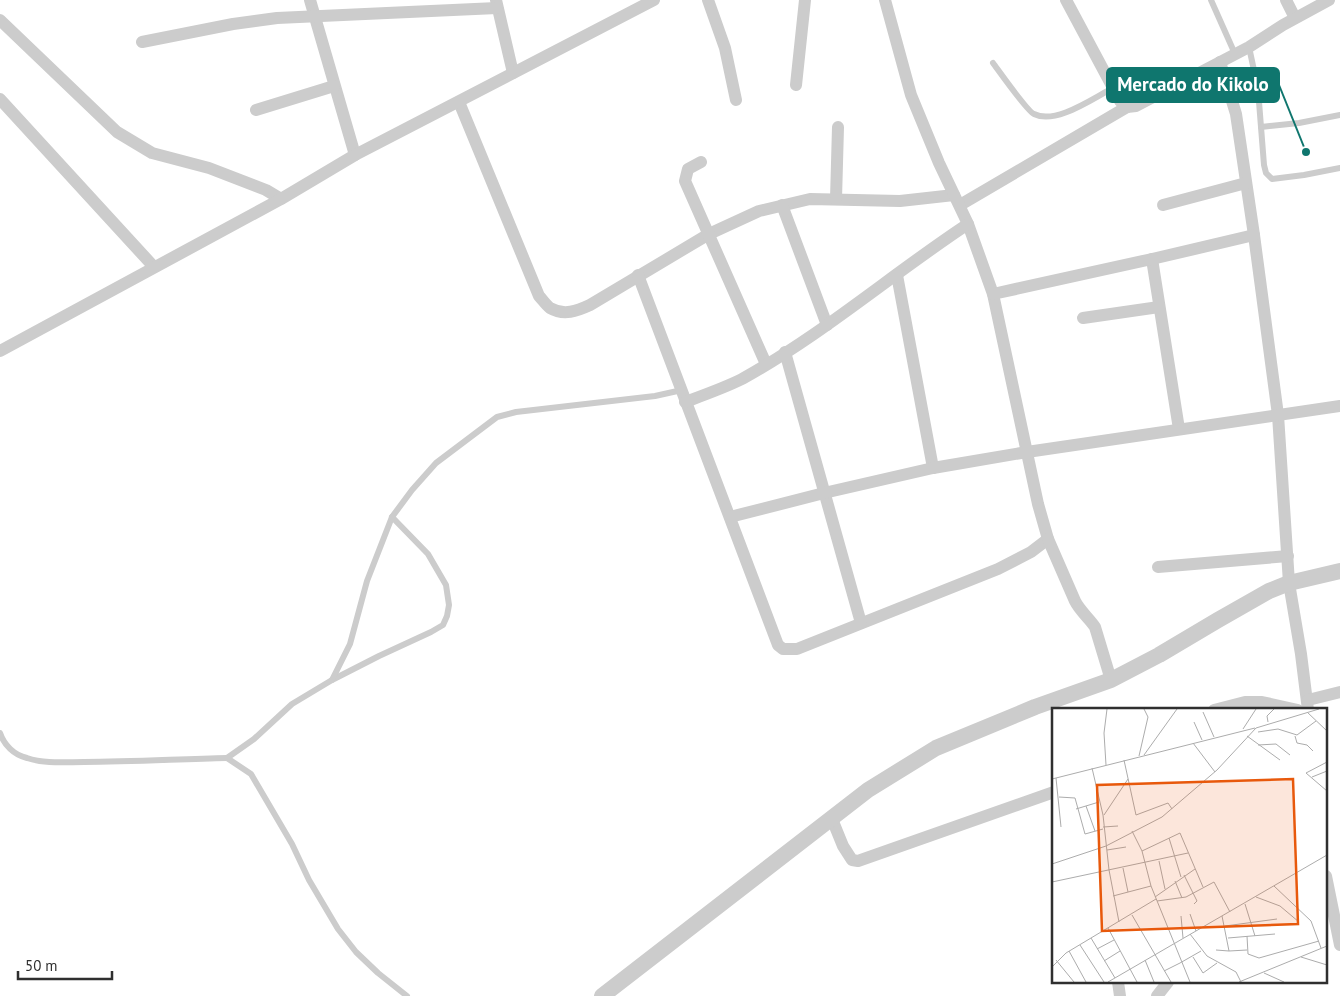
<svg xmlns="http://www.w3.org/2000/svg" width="1340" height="996" viewBox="0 0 1340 996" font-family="'PT Sans',sans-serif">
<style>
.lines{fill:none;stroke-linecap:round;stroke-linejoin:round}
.service{stroke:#ccc;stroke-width:6}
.minor{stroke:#ccc;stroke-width:12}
.tertiary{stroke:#ccc;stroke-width:16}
.inset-road{fill:none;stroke:#acacac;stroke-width:1}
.view{fill:#e8590c;fill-opacity:0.15;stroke:#e8590c;stroke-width:2.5}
.inset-edge{fill:none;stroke:#2f2f2f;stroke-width:2.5}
.leader{fill:none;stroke:#0f766e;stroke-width:2}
.callout-dot{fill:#0f766e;stroke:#fff;stroke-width:2}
.callout{fill:#0f766e;stroke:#0f766e;stroke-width:2}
.callout-label{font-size:19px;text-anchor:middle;font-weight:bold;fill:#fff}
</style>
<rect width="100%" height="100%" fill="#fff"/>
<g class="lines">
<g class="service">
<polyline points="1211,0 1235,54"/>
<polyline points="1249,47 1258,89 1264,165 1266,173 1272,179 1304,175 1340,168"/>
<path d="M993 63C999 71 1027 111 1034 114 1056 125 1093 98 1113 88"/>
<polyline points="1261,127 1299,123 1340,115"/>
<polyline points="332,680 379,656 431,632 443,625 447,616 449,605 446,585 428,554 392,517"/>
<path d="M0 733C4 745 14 755 27 758 45 764 65 762 84 762 132 762 179 759 227 758"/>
<polyline points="407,996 378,973 356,952 338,929 309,880 292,844 251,774 227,758 254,739 292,704 332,680 350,644 367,581 392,517 412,490 436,463 497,417 516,412 655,396 682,390"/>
</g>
<g class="minor">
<polyline points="310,0 355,155"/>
<polyline points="496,0 513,73"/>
<polyline points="708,0 725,48 736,100"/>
<polyline points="1066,0 1120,101 1127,107"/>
<polyline points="1286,0 1295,18"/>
<polyline points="0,20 117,132 152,153 209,168 266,190 281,199"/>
<polyline points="142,42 233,24 277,18 497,8"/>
<polyline points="1220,62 1236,114 1254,235 1278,415 1289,583 1301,654 1308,710"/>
<polyline points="796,85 805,0"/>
<polyline points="0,99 154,267"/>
<path d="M459 102 539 296C542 299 546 305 550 308 564 316 577 311 590 305L709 234 759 211 810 199 900 201 954 195"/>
<polyline points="256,110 334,86"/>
<polyline points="701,162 688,169 685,181 766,364"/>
<polyline points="836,199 838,127"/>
<polyline points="782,205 827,325"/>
<polyline points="960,205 1127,107 1136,106 1249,47 1283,25 1329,0"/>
<polyline points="1163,205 1246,183"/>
<polyline points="1152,259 1179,429"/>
<polyline points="638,275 778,645 783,649 797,649 998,569 1031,552 1048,539 1038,504 993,294 968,224 939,163 911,95 885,0"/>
<polyline points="897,275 933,468"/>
<polyline points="993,294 1152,259 1254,235"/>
<polyline points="1083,318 1159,307"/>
<polyline points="0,351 281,199 355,155 654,0"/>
<polyline points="785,352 861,623"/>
<path d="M685 402C704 395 724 388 742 379 822 335 892 274 968 224"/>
<polyline points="730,517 824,493 933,468 1027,452 1340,406"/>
<path d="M1048 539 1075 601C1080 611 1089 618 1095 627L1111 680"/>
<polyline points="1158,567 1288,556"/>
<polyline points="1308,700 1340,692"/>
<polyline points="1214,710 1245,702 1262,702 1298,710"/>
<polyline points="832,819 843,846 852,860 858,861 1054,792"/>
<polyline points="1326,876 1340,945"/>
<polyline points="1118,982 1120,996"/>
<polyline points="1157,996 1168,982"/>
</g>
<polyline class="tertiary" points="602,996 868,790 936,748 1035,707 1111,680 1159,655 1218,620 1269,591 1289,583 1340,571"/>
</g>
<g transform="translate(1052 708)">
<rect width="275" height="275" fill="#fff"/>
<path class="inset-road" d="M151 4 162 29M255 4 275 23M142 14 150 32M216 14 215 8 222 1M191 21 204 1M206 24 226 21 245 27 264 13M195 28 228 52M243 28 245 35 255 37 261 43M141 35 163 64M206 37 224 36 238 47M92 47 125 1M87 48 96 9 92 1M72 52 84 107 116 95 120 101M275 54 254 65 275 83M54 57 52 25 55 1M40 60 51 107 57 162 67 214M260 69 275 63M4 70 9 119M0 71 203 20M7 89 23 90 33 126 51 121M34 98 43 123M24 101 47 94M52 107 76 71M51 119 66 118M80 123 90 143M117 130 129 169M55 142 74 139M107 153 113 181M0 156 54 138 110 109 165 62 204 20 267 1M71 160 76 184M132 167 145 193 142 196M123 173 130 190M0 174 136 145M222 178 259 213 269 240M61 188 99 178M103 189 143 161M204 189 228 198 247 214M105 193 134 189 162 174 178 204M193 196 203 228M138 206 144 223M80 207 119 274M129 208 131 230M173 218 225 211M56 220 85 274M138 226 155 248 184 264 189 274M195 228 196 246 207 250 267 233M39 230 63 270M176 230 223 226M28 237 52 274M45 241 62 232M164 242 177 243 170 208M17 243 34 274M177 243 195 242M141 249 151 265 165 255M249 249 275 257M4 252 22 274M93 252 102 274M52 253 68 243M128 255 149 243M0 259 14 245 104 191M112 263 128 255M212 265 232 274M56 274 275 147M138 274 99 178 90 143 128 125 151 179M187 274 275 238"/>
<path class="view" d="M241 71 246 216 50 223 45 77Z"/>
<rect width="275" height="275" class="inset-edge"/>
</g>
<path class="leader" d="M1306 152L1279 85"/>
<circle class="callout-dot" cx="1306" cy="152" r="5"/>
<rect class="callout" x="1107" y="68" width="172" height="34" rx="5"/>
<g class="callout-label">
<text x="1193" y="91">Mercado do Kikolo</text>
</g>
<path d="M18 971v8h94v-8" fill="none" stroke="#2f2f2f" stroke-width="2.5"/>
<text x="25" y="971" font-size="15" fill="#2f2f2f" stroke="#ffffff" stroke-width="4" paint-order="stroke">50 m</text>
</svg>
